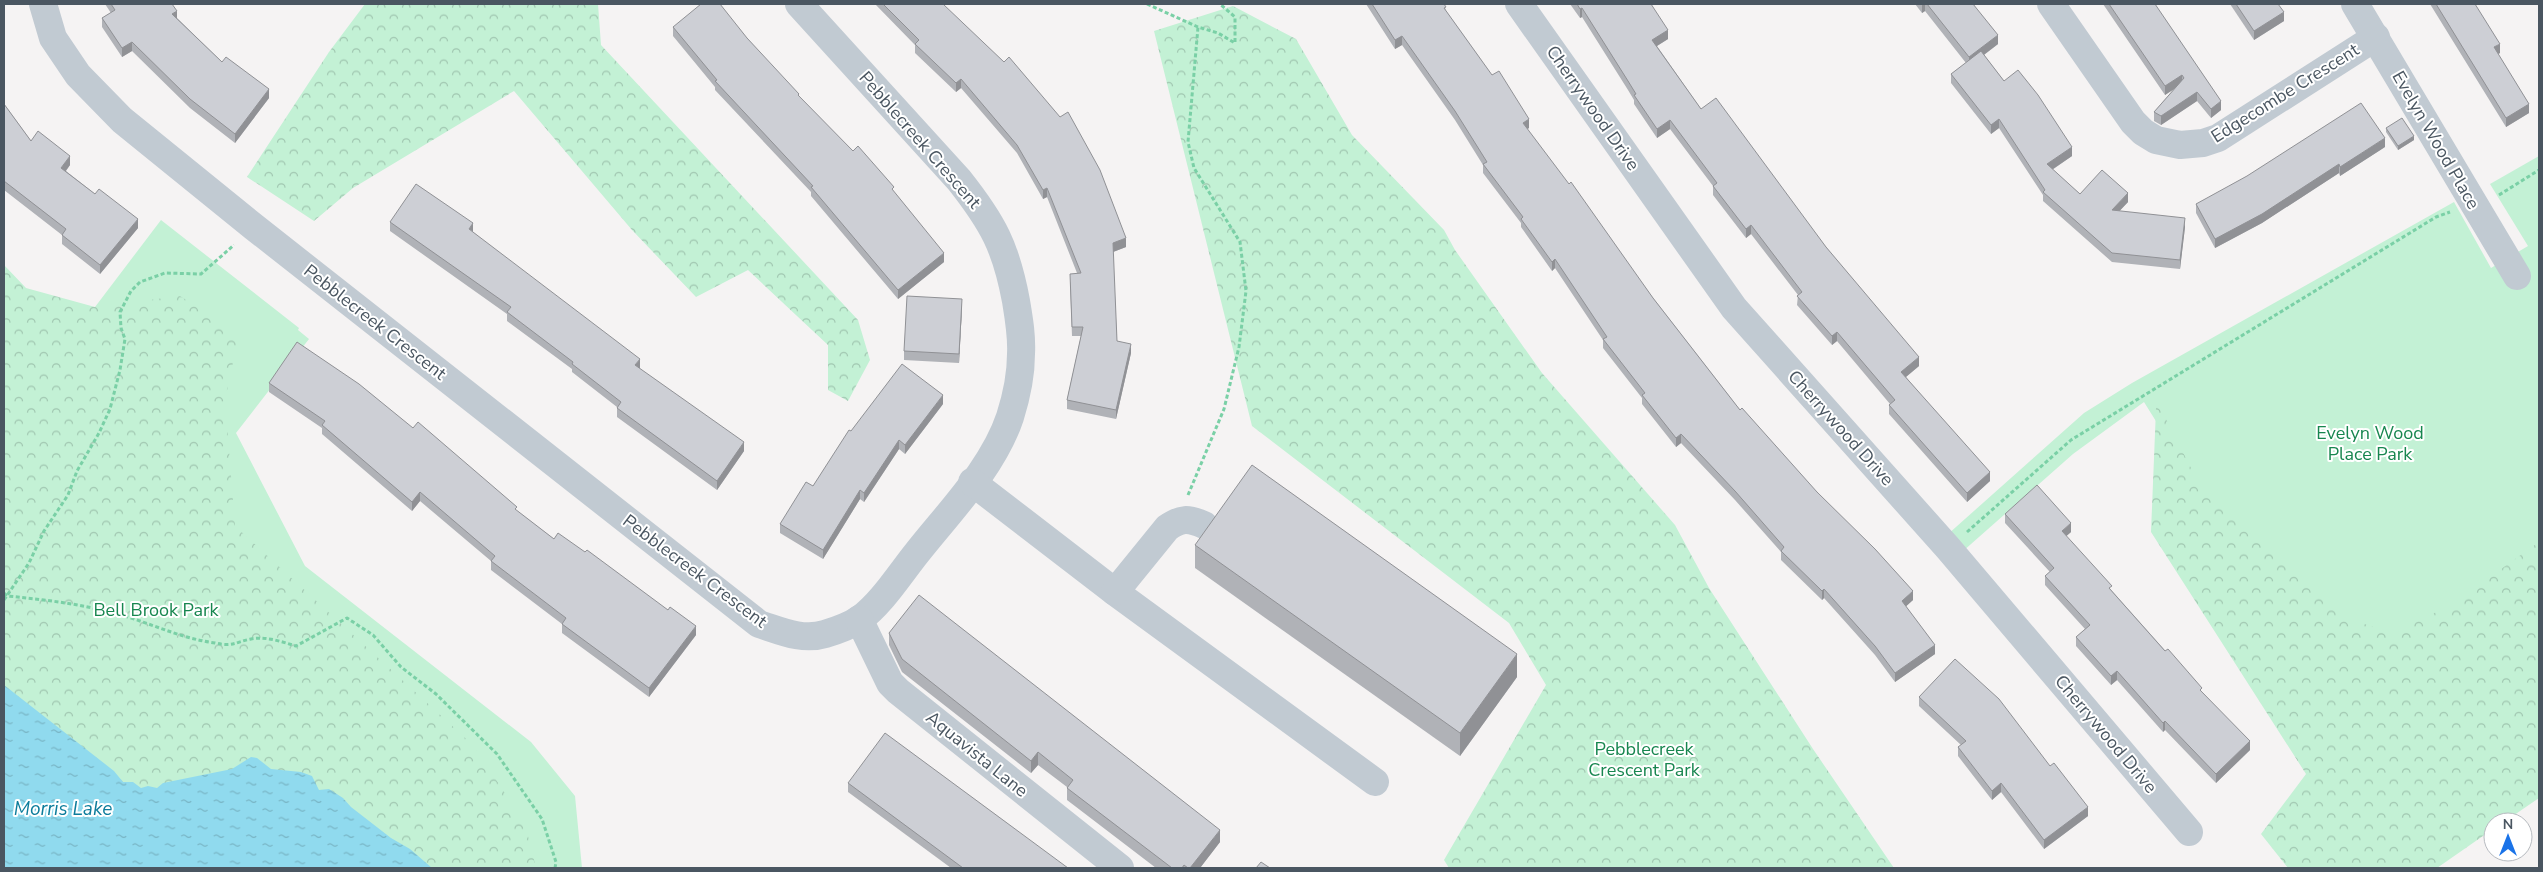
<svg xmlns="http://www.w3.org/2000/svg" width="2543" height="872" viewBox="0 0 2543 872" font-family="'Nunito Sans',sans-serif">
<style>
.green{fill:#c3f1d5}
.forest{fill:url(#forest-crowns)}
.water{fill:url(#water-ripples)}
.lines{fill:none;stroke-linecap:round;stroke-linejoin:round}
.path{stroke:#7ad0a6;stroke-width:3;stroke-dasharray:4 2.5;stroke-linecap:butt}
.minor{stroke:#c1cad2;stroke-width:28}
.wall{fill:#b0b2b7}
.shaded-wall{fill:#909195}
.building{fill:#cdcfd5;stroke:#909195}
.labels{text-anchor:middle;stroke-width:4;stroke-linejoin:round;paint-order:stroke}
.street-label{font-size:18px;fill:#4a5661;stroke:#fff}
.park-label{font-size:18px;fill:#17864f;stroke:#fff}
.water-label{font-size:19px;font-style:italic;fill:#0c7c9b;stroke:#fff}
</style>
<defs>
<pattern id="forest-crowns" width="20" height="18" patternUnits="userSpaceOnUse" patternTransform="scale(1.25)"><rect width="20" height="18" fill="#c3f1d5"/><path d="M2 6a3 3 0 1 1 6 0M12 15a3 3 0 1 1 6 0" fill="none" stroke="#a0c6b0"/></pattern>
<pattern id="water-ripples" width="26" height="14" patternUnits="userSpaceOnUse" patternTransform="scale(1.25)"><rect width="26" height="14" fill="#90daee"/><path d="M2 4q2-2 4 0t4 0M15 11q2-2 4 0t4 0" fill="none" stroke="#78b4c4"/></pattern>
</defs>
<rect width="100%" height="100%" fill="#f5f3f3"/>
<g class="green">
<polygon points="2539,156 2539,739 2392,799 2144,402 2073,454 1962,552 1947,535 2084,413 2132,383 2454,202 2491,268 2528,246 2490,184"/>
<polygon points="161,220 299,328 298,330 309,339 236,433 305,566 531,742 575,796 582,868 432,868 4,382 95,307"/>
</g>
<g class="forest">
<polygon points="365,4 598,4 601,45 858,320 870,360 848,401 828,390 828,345 748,270 696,297 632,230 514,91 353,188 314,221 247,177 329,52"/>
<polygon points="1233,6 1296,39 1352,135 1444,230 1455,250 1542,373 1675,525 1709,588 1813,749 1894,868 1449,868 1444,860 1546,685 1509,623 1252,426 1154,31"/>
<polygon points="4,265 26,288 95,307 180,296 239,334 225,400 235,526 474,746 525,824 536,868 369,868 139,814 4,707"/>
<polygon points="2157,384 2164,415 2194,474 2295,573 2349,619 2380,629 2403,628 2449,606 2539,542 2539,798 2504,822 2493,822 2493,829 2437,868 2288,868 2261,834 2306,774 2151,532"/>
</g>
<polygon class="water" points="4,685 114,771 123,782 133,782 141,788 148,786 157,788 163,783 232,769 251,757 257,758 271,769 301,772 312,776 319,790 329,789 343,798 351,807 391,838 410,849 432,868 4,868"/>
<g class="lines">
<g class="path">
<polyline points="1147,4 1198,27 1218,33 1235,43 1235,17 1220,4"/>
<polyline points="2499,195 2539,170"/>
<polyline points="1188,495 1224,409 1239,347 1246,291 1240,242 1194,168 1188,142 1198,27"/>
<polyline points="1967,532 2071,440 2436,217 2450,212"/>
<path d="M4 593 7 596C49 600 90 605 131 618 159 627 185 639 215 643 234 647 235 642 251 639 267 636 282 642 296 646L347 618 373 635 401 667 436 694 497 754 542 819 556 862 555 868"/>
<polyline points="4,600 29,563 44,531 68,495 77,471 99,433 110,409 120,370 125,339 121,328 120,312 131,291 140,282 165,273 201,274 234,245"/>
</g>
<g class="minor">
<path d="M43 4 53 38 78 75 122 120 254 227 759 624C781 631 802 641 825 634 835 631 851 625 860 619 881 604 900 574 916 554 949 512 993 468 1010 417 1016 398 1021 374 1021 354 1022 336 1019 319 1016 301 1006 247 993 223 959 180L799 4"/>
<polyline points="1519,4 1734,308 1948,548 2189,832"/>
<polyline points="2051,4 2133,122 2143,132 2156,140 2180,145 2203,143 2218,138 2376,37"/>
<polyline points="2355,4 2517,276"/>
<polyline points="972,482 1115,592 1375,782"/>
<path d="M1115 592 1167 528C1181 518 1188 518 1204 525"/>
<polyline points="859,619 890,683 898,691 1120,868"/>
</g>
</g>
<g class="wall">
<polygon points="105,4 172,4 177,18 222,62 269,98 235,143 190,108 132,51 122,57 102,27 102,18 111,13"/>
<polygon points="875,4 943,4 1126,247 1113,252 1117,341 1131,353 1116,419 1067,409 1067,400 1081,336 1072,336 1070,283 1077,273 1047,197 1043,199 1017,153 961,88 956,92 915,53 915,45"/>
<polygon points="1366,4 1444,4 1446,11 1529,128 1527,129 1653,298 1740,410 1913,600 1906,606 1935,654 1895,682 1875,655 1824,598 1822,600 1781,560 1781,552 1735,500 1681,443 1676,447 1642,404 1642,398 1603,348 1603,340 1555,268 1552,271 1521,227 1521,223 1483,173 1483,165 1455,120 1402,45 1395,49"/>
<polygon points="1570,4 1651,4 1668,39 1657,46 1701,109 1826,247 1919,366 1906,377 1990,481 1967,502 1889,414 1889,405 1890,404 1837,341 1832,345 1797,305 1798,295 1751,234 1746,238 1713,195 1713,186 1670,129 1657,138 1634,104 1634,100 1628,90 1582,17 1580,18"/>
<polygon points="1915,4 1973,4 1998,44 1984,55 2004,81 2072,156 2052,170 2080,194 2128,202 2119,211 2185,227 2180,269 2112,262 2043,201 2043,195 1999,128 1991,134 1951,83 1951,74 1966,63 1925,11 1922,13"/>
<polygon points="2103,4 2155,4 2221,110 2211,118 2197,101 2161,125 2154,121 2154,112 2175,88 2165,95"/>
<polygon points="2230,4 2278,4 2284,21 2254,40"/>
<polygon points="2430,4 2475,4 2500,53 2498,54 2529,113 2506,127"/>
<polygon points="673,27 747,38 799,97 894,193 944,262 898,299 811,196 811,192 715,90 715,87 673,36"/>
<polygon points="4,104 31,141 70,165 66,171 138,228 100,274 62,244 62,235 4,190"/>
<polygon points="2386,128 2414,140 2398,150 2386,132"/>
<polygon points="2385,147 2340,176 2339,173 2262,223 2215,248 2196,213 2196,204"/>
<polygon points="390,222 473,232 640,368 640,369 744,451 717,490 617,417 617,407 572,372 572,369 507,321 507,314 390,231"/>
<polygon points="962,308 959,363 904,360 904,351"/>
<polygon points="269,383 413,428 517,511 554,539 696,635 649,697 562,633 562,624 491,570 491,561 420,501 412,511 322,434 322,428 269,392"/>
<polygon points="943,404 905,454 899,449 864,502 860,499 823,559 780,533 780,524 813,486 851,431"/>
<polygon points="2005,514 2071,532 2066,536 2112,591 2202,692 2250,750 2216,783 2165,730 2163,732 2117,680 2111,685 2076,646 2076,637 2085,629 2045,585 2045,576 2050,572 2005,523"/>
<polygon points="1195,545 1517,677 1460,756 1195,568"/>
<polygon points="889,633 1220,842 1200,868 1156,868 1067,800 1067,787 1038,765 1031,773 902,672 889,645"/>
<polygon points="1919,697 2088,816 2044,849 2001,792 1992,800 1958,756 1958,747 1961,745 1919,706"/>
<polygon points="848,783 1068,868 951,868 848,792"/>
</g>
<g class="shaded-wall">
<polygon points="1922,4 1925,4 1925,11 1922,13"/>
<polygon points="1582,8 1582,17 1580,18 1580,9"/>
<polygon points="177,11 177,20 172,14"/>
<polygon points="2284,12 2284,21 2254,40 2254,31"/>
<polygon points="1668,30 1668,39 1652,49 1652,40"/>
<polygon points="1998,35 1998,44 1969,66 1969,57"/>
<polygon points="1402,36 1402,45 1395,49 1395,40"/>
<polygon points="132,42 132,51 122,57 122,48"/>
<polygon points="2500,44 2500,53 2494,56 2494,47"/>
<polygon points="2182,75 2182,84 2165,95 2165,86"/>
<polygon points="961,79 961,88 956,92 956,83"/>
<polygon points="269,89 269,98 235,143 235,134"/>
<polygon points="2197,92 2197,101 2161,125 2161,116"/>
<polygon points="2221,101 2221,110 2211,118 2211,109"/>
<polygon points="2529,104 2529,113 2506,127 2506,118"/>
<polygon points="1529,119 1529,128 1523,132 1523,123"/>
<polygon points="1999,119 1999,128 1991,134 1991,125"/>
<polygon points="1670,120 1670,129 1657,138 1657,129"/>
<polygon points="2414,136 2414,140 2398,150 2398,146"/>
<polygon points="2385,138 2385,147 2340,176 2340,167"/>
<polygon points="2072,147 2072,156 2047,173 2047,164"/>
<polygon points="70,156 70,165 61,177 61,168"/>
<polygon points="2339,164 2339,173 2262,223 2215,248 2215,239"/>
<polygon points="1047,188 1047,197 1043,199 1043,190"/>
<polygon points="2128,193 2128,202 2112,219 2112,210"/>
<polygon points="2185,218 2185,227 2180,269 2180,260"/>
<polygon points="138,219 138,228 100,274 100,265"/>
<polygon points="473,223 473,232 469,229"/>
<polygon points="1751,225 1751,234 1746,238 1746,229"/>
<polygon points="1126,238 1126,247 1113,252 1113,243"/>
<polygon points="944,253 944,262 898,299 898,290"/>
<polygon points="1555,259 1555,268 1552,271 1552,262"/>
<polygon points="962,299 962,308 959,363 959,354"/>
<polygon points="1837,332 1837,341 1832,345 1832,336"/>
<polygon points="1131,344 1131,353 1116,419 1116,410"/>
<polygon points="1919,357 1919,366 1901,381 1901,372"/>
<polygon points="640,359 640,368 635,374 635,365"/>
<polygon points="943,395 943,404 905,454 905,445"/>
<polygon points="1681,434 1681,443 1676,447 1676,438"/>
<polygon points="899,440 899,449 864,502 864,493"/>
<polygon points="744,442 744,451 717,490 717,481"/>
<polygon points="1990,472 1990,481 1967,502 1967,493"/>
<polygon points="860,490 860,499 823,559 823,550"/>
<polygon points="420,492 420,501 412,511 412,502"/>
<polygon points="2071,523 2071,532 2062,540 2062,531"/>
<polygon points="1824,589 1824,598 1822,600 1822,591"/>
<polygon points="1913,591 1913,600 1902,610 1902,601"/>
<polygon points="696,626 696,635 649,697 649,688"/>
<polygon points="1935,645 1935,654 1895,682 1895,673"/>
<polygon points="1517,654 1517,677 1460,756 1460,733"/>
<polygon points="2117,671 2117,680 2111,685 2111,676"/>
<polygon points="2165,721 2165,730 2163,732 2163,723"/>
<polygon points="2250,741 2250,750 2216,783 2216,774"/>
<polygon points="1038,752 1038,765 1031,773 1031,761"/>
<polygon points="2001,783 2001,792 1992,800 1992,791"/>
<polygon points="2088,807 2088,816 2044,849 2044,840"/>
<polygon points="1220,830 1220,842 1200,868 1190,868"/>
</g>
<g class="building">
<polygon points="111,4 172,4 177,11 172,14 222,62 226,57 269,89 235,134 190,99 132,42 122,48 102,18 115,10"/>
<polygon points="701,4 720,4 747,38 799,94 798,95 853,151 858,146 894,187 892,189 944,253 898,290 811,187 813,186 715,81 717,80 673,27"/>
<polygon points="883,4 943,4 1004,62 1009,57 1060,117 1068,112 1100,170 1126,238 1113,243 1117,341 1131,344 1116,410 1067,400 1083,327 1072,327 1070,274 1081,273 1047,188 1043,190 1017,145 961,79 956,83 915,44 919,40"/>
<polygon points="1372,4 1444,4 1446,7 1444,8 1492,75 1499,71 1529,119 1523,123 1569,184 1571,182 1653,298 1740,410 1742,408 1817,492 1875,549 1913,591 1902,601 1935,645 1895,673 1875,646 1824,589 1822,591 1781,551 1784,547 1735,491 1681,434 1676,438 1642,395 1645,393 1603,339 1607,337 1555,259 1552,262 1521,219 1523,217 1483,164 1487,162 1455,111 1402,36 1395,40"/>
<polygon points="1577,4 1651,4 1668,30 1652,40 1701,109 1716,98 1826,247 1919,357 1901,372 1990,472 1967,493 1889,405 1895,400 1837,332 1832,336 1797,296 1802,292 1751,225 1746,229 1713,186 1717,183 1670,120 1657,129 1634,95 1636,94 1628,81 1582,8 1580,9"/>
<polygon points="1927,4 1973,4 1998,35 1969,57"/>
<polygon points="2109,4 2155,4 2221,101 2211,109 2197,92 2161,116 2154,112 2184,78 2182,75 2165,86"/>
<polygon points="2236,4 2278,4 2284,12 2254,31"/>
<polygon points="2436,4 2475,4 2500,44 2494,47 2529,104 2506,118"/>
<polygon points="1981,51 2004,81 2018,70 2038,95 2072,147 2047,164 2080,194 2102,170 2128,193 2112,210 2185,218 2180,260 2112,253 2043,192 2045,190 1999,119 1991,125 1951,74"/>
<polygon points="2361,103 2385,138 2340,167 2339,164 2262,214 2215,239 2196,204 2247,176"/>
<polygon points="4,104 31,141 38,131 70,156 61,168 95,194 99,189 138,219 100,265 62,235 66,229 4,181"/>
<polygon points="2402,118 2414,136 2398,146 2386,128"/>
<polygon points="416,184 473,223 469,229 640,359 635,365 744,442 717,481 617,408 621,402 572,364 573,362 507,312 511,307 390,222"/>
<polygon points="907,296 962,299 959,354 904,351"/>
<polygon points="297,342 359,384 413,428 418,422 517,507 515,509 554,539 558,533 585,552 587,550 668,610 670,607 696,626 649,688 562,624 566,618 491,561 495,556 420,492 412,502 322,425 325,421 269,383"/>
<polygon points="902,364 943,395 905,445 899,440 864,493 860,490 823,550 780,524 806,482 813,486 849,430 851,431"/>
<polygon points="1252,465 1517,654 1460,733 1195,545"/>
<polygon points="2037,485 2071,523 2062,531 2112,586 2109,588 2165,651 2168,649 2202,688 2200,690 2250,741 2216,774 2165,721 2163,723 2117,671 2111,676 2076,637 2090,625 2045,576 2054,568 2005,514"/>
<polygon points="919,595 1220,830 1190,868 1188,868 1184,865 1182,868 1172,868 1067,788 1073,780 1038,752 1031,761 902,659 889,633"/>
<polygon points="1955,659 1999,699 2050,766 2054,763 2088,807 2044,840 2001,783 1992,791 1958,747 1966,741 1919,697"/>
<polygon points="885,733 1068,868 963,868 848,783"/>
<polygon points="1261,862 1270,868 1256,868"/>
</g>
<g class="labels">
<g class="street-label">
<text transform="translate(2285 93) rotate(-32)" y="6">Edgecombe Crescent</text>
<text transform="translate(1593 108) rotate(55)" y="6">Cherrywood Drive</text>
<text transform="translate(920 140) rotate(49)" y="6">Pebblecreek Crescent</text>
<text transform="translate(2436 140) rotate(60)" y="6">Evelyn Wood Place</text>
<text transform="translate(375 322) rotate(38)" y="6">Pebblecreek Crescent</text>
<text transform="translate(1841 428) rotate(48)" y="6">Cherrywood Drive</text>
<text transform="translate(695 571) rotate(37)" y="6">Pebblecreek Crescent</text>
<text transform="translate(2106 734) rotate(50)" y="6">Cherrywood Drive</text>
<text transform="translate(977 754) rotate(39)" y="6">Aquavista Lane</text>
</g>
<g class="park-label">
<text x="2370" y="439">Evelyn Wood<tspan x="2370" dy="21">Place Park</tspan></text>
<text x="156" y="616">Bell Brook Park</text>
<text x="1644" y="755">Pebblecreek<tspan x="1644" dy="21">Crescent Park</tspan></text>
</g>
<g class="water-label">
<text x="63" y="815">Morris Lake</text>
</g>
</g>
<rect width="2543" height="872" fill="none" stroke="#4a5661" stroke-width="10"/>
<g transform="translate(2508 837)"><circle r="24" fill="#ffffff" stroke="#b7bbc0"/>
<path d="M0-4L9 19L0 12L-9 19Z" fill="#1a73e8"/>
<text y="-8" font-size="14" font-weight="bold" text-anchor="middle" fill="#4a5661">N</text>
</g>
</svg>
